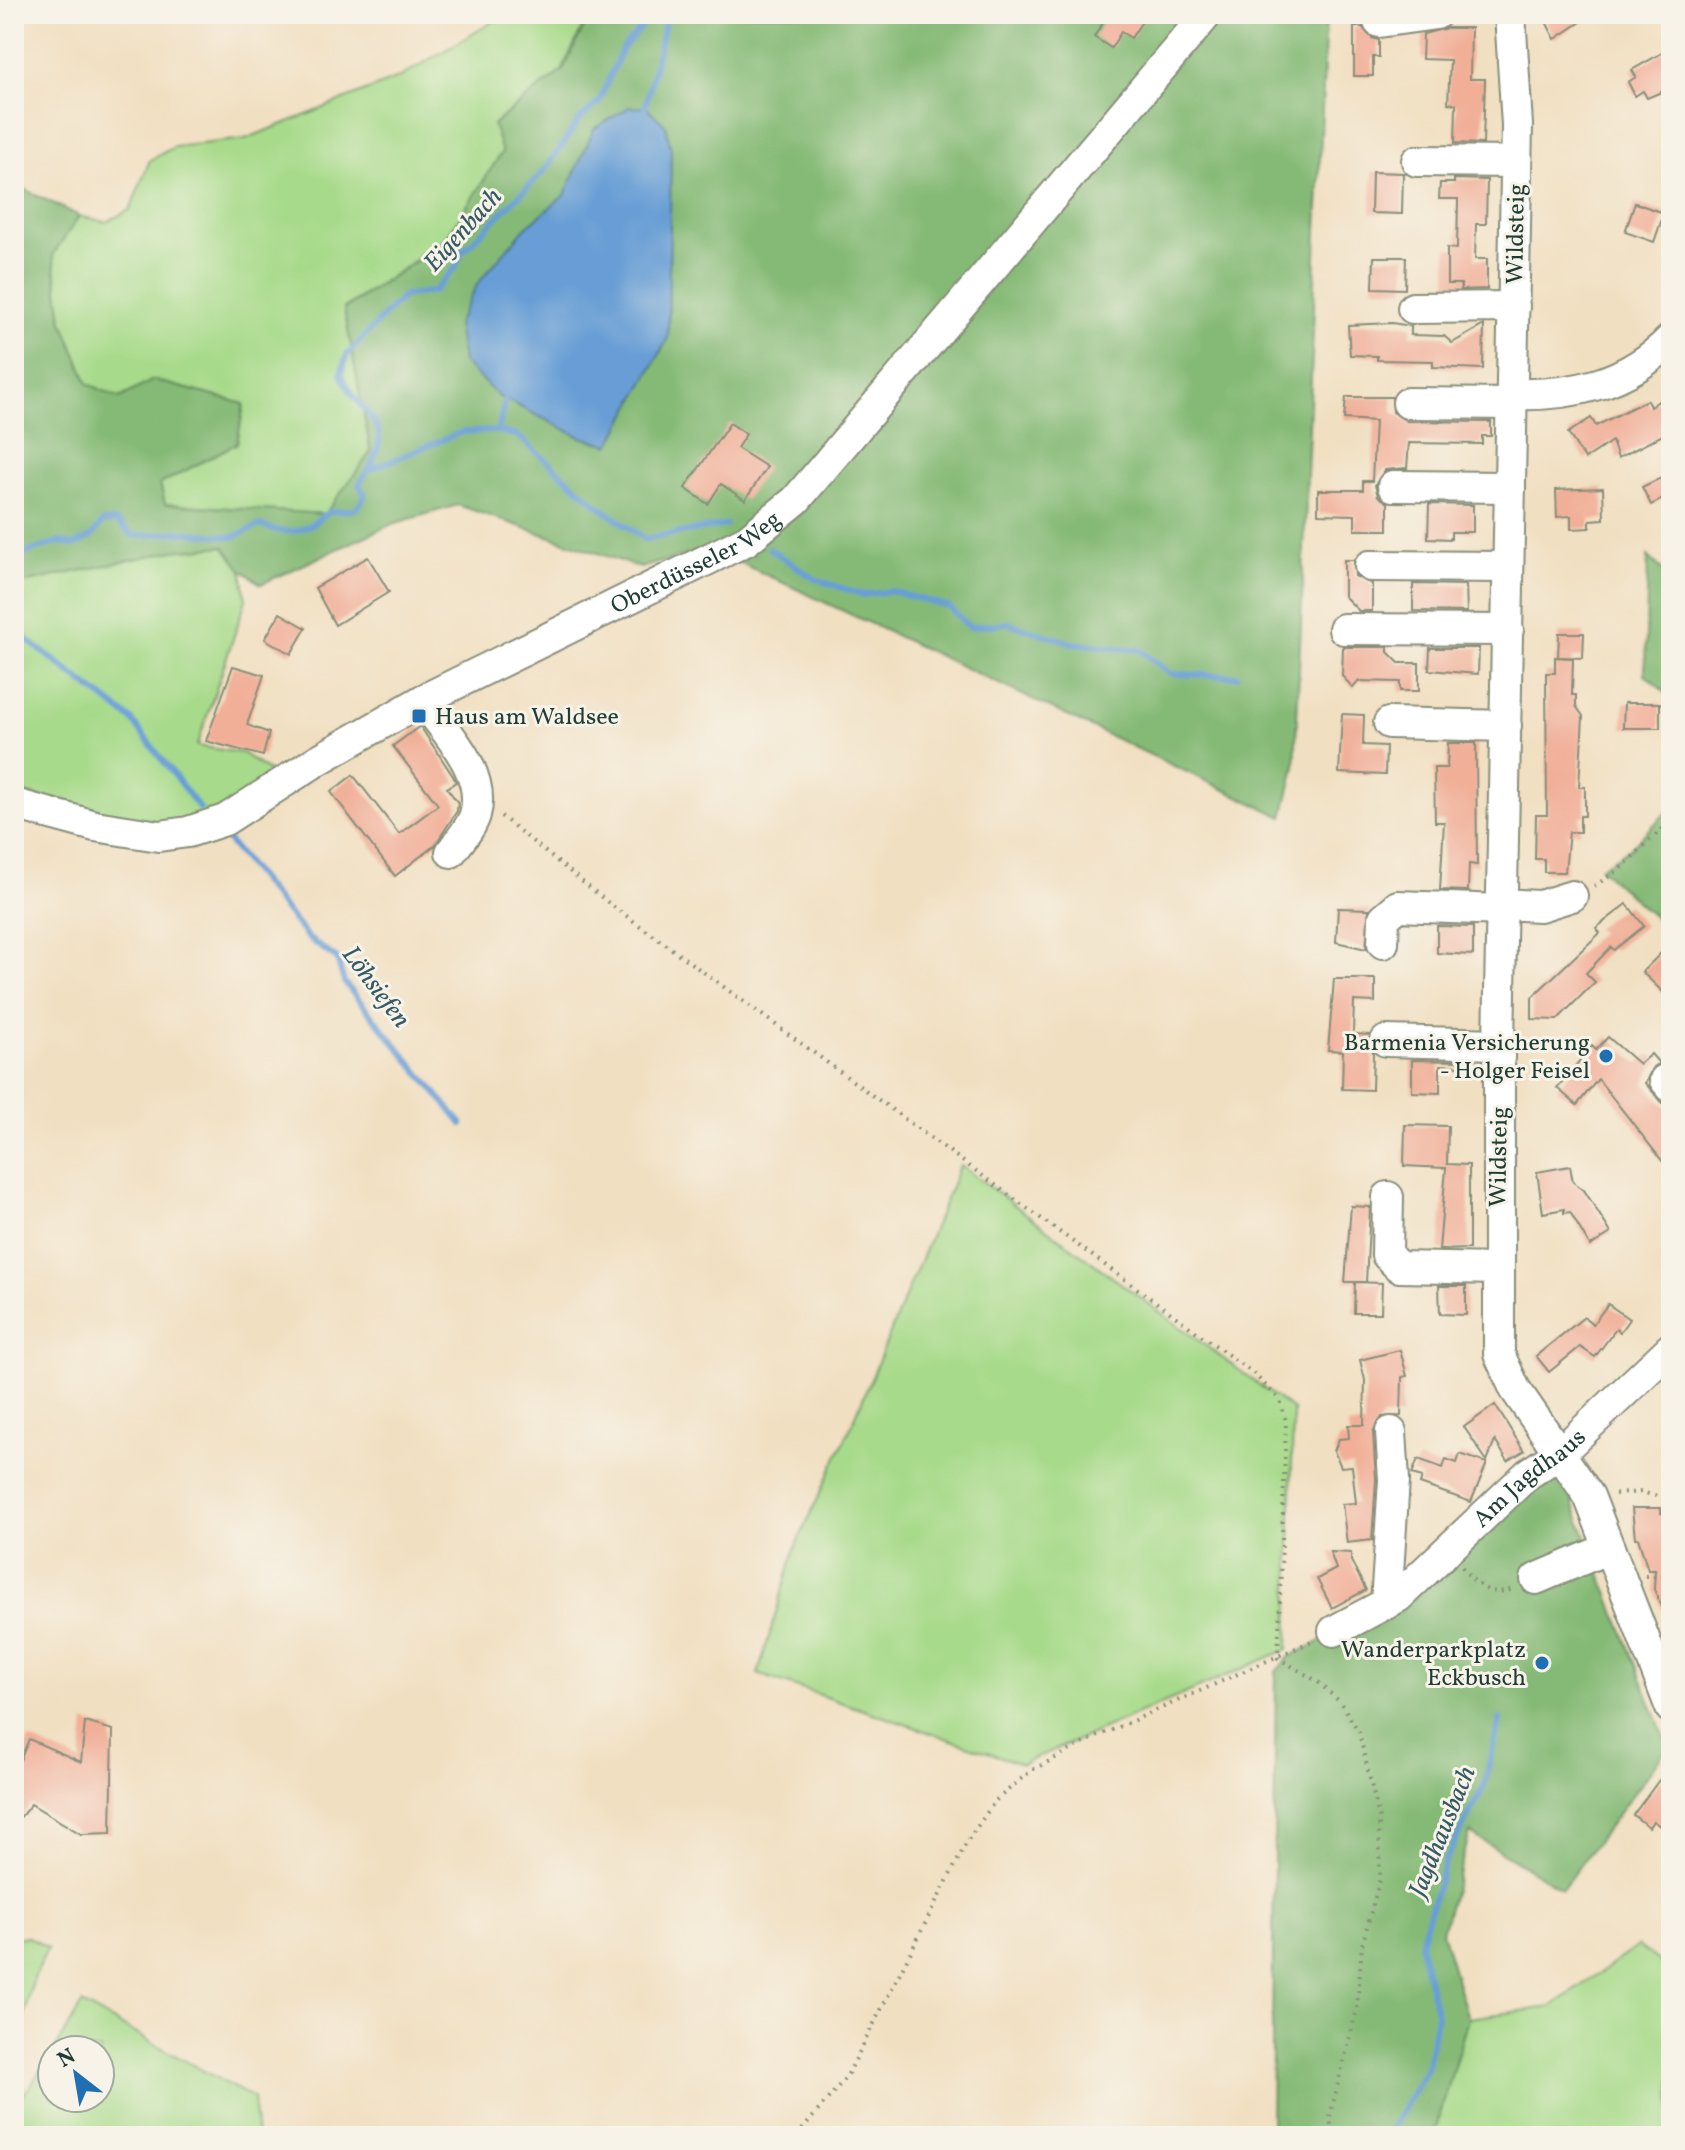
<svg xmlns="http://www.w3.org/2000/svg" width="1685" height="2150" viewBox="0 0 1685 2150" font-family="Vollkorn,serif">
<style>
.green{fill:#a7da8a;stroke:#638c5f;stroke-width:2}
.forest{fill:#85ba76;stroke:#527c55;stroke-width:2;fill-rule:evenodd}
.water{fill:#679ed5;stroke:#436e84;stroke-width:2}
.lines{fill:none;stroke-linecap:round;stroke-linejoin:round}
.stream{stroke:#679ed5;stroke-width:6}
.building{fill:#f1af98}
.minor-casing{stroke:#888e7a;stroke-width:34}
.path{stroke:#888e7a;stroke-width:4;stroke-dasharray:2 6;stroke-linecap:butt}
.minor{stroke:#fff;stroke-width:30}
.poi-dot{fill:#1f6fb2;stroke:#f7f3e8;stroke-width:3}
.labels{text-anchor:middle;stroke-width:6;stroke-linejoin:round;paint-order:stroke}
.street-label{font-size:24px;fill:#1f3d34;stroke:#f7f3e8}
.poi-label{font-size:24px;fill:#1f3d34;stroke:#f7f3e8;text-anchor:end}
.water-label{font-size:26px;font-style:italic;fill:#355a64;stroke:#f7f3e8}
</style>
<rect width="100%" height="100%" fill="#f7f3e8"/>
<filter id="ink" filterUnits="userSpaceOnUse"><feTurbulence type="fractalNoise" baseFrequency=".0125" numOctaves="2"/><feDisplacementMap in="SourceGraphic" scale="16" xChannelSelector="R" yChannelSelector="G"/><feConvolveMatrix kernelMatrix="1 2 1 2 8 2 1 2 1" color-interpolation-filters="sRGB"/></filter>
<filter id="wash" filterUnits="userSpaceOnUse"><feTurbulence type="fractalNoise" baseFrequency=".006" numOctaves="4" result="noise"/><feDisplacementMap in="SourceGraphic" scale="32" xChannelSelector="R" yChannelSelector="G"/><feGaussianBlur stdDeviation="1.8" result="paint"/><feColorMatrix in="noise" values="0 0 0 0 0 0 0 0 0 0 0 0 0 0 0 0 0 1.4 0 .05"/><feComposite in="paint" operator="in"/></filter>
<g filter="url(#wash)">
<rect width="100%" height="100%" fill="#f1dfc1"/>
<g class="green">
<polygon points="506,14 589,14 561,72 493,124 503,152 443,242 344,308 371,452 326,514 165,504 160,484 237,443 244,404 153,380 120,398 88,384 62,319 53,254 79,216 106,222 130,210 150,160 174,147 245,139 314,112 400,77"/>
<polygon points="225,546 242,570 246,600 197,746 242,753 277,777 217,813 163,827 14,791 14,585 172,551"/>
<polygon points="960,1165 1293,1410 1288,1649 1022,1764 758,1674 795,1548 854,1420"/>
<path d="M14 1937H28L48 1948C22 1993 19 2044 24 2095L52 2053V2098H100V2050H54L82 2004 253 2098 257 2136H14V2106L18 2101 14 2104Z"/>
<polygon points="1638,1946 1671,1970 1671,2136 1422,2136 1436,2128 1468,2018 1551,2007"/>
</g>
<g class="forest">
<path d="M590 14H1326L1295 767 1283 817 709 548 641 568 458 505 392 524 261 584 242 570 224 546 172 551 14 585V184L79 216 53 255 62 319 88 384 120 398 153 380 244 404 237 443 160 484 165 504 325 514 371 452 344 309 444 242 502 152 493 125 563 70ZM666 126 671 151 668 338 610 445 581 437 498 396 525 228 565 195Z"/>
<polygon points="1648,556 1671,578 1671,698 1645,674"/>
<polygon points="1671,808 1671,933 1600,868 1629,849"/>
<polygon points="1547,1469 1562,1475 1668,1747 1562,1889 1470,1833 1442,1932 1468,2018 1436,2128 1422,2136 1271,2136 1276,1672 1289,1657 1402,1601"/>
</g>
<polygon class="water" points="629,107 646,107 666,126 671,151 668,338 610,445 581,437 498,396 463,362 457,324 478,283 525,228 565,195 594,129"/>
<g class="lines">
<g class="stream">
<polyline points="644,111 667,14"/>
<polyline points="498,431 518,436 600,507 645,539 726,525"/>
<polyline points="369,470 462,432 498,431 506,394"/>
<polyline points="770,549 815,579 863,595 891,591 949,607 969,627 1008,623 1072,643 1140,650 1171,674 1237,676"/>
<path d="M14 557 58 542 74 545 91 537 103 522 116 521 133 536 177 532 234 537 260 525C279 533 296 535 314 523 318 520 325 514 329 512 348 506 353 520 365 495L359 484C404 420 363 424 341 374L347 355 394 305 404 296 434 291 456 267 461 253 545 170 580 119 599 102 622 49 653 14"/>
<polyline points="14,630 131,719 200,809"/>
<polyline points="226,838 308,938 337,959 344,982 462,1124"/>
<polyline points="1387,2136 1426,2070 1437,2016 1420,1945 1445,1861 1484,1786 1500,1719"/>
</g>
</g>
<g id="blocks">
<g class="building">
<polygon points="1093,14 1147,14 1131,38 1121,32 1111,48 1094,37 1104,21"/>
<polygon points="1542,14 1593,14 1555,39"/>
<polygon points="1354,27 1362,27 1372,38 1379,40 1379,57 1373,57 1373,76 1354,76"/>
<polygon points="1447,28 1471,28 1470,79 1485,79 1483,144 1455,143 1456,104 1448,103 1450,60 1422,59 1423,34"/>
<polygon points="1671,48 1671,88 1647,98 1643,91 1635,96 1628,82 1636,77 1632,70"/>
<polygon points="1372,172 1403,173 1402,214 1371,213"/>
<polygon points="1454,179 1487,180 1486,224 1476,224 1475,259 1487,259 1487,289 1461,290 1461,284 1447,284 1447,248 1457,249 1458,199 1439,199 1440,183 1454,183"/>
<polygon points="1635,203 1664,213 1654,242 1625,232"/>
<polygon points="1374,257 1406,257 1405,289 1373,288"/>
<polygon points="1392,323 1411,326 1411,335 1444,336 1452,343 1484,325 1483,369 1433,367 1433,361 1377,360 1377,356 1350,355 1348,325"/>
<polygon points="1671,392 1671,431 1618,458 1612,441 1585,459 1568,433 1591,418 1596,426 1647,400 1650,407"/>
<polygon points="1346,397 1392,397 1393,412 1407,421 1491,422 1491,436 1482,436 1482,444 1409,443 1407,468 1385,470 1375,485 1378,496 1388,503 1388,530 1355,530 1355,515 1318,514 1318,490 1363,490 1363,481 1372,481 1375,421 1344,419"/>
<polygon points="730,423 746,434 737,448 767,467 745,500 721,484 708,504 685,488"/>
<polygon points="1671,473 1671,495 1651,505 1642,487"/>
<polygon points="1603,488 1604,519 1590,520 1590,528 1571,529 1571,516 1557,517 1556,490"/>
<polygon points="1429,504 1473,505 1473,532 1451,532 1451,539 1428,538"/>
<polygon points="368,557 389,592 335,625 315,588"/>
<polygon points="1344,560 1354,560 1355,576 1372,584 1372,611 1359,611 1344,596"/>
<polygon points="1413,584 1466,585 1467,612 1413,611"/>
<polygon points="280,613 306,628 291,654 265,639"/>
<polygon points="1559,633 1584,633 1583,658 1558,657"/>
<polygon points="1343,647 1388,647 1388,652 1399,663 1419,663 1419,691 1400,691 1400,682 1359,681 1353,688 1342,676"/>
<polygon points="1430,648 1479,648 1478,674 1429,670"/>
<polygon points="1555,657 1573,658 1572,695 1576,695 1576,706 1583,716 1579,787 1585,787 1585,816 1580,816 1580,832 1569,832 1565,872 1544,872 1544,859 1535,859 1536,815 1547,815 1546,673 1555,673"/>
<polygon points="233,666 264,675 247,725 269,733 263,756 206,741"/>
<polygon points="1624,703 1660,703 1660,728 1623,728"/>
<polygon points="1342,714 1364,715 1363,745 1386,746 1385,775 1339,773"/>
<polygon points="420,726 453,776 456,782 447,788 458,803 457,811 435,845 395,876 331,792 353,775 399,834 438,805 393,746"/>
<polygon points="1448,743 1476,743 1477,865 1469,864 1468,891 1440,890 1444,822 1435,822 1434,768 1447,768"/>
<polygon points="1627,904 1644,926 1614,950 1611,947 1586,973 1595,982 1557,1020 1532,1019 1532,997 1600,933 1596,928"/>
<polygon points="1338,908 1369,909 1366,949 1336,942"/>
<polygon points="1437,926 1473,927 1473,955 1437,953"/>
<polygon points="1671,943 1671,1000 1642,972"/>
<polygon points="1334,979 1375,979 1375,1002 1354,1001 1353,1034 1370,1035 1373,1053 1372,1090 1342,1089 1343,1051 1328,1050"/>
<polygon points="1608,1037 1639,1064 1651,1054 1659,1063 1653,1067 1645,1083 1671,1112 1671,1131 1665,1136 1671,1131 1671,1172 1598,1079 1577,1105 1557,1088 1592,1046 1596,1050"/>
<polygon points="1412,1060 1461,1061 1460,1066 1440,1065 1440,1093 1412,1092"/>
<polygon points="1405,1125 1448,1126 1447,1164 1469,1165 1469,1249 1439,1250 1446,1168 1404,1166"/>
<polygon points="1570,1166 1573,1182 1584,1190 1611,1233 1590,1246 1570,1212 1564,1213 1564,1209 1543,1213 1537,1172"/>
<polygon points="1351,1206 1370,1207 1366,1282 1345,1282"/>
<polygon points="1355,1282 1382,1283 1381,1313 1354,1313"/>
<polygon points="1439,1286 1466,1286 1466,1315 1440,1314"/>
<polygon points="1608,1304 1629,1319 1620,1332 1616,1329 1595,1357 1580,1347 1549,1372 1536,1356 1584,1317 1593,1324"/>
<polygon points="1400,1350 1407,1376 1402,1377 1401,1416 1382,1417 1373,1432 1376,1480 1372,1540 1347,1543 1342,1504 1356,1503 1352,1466 1341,1467 1334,1451 1339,1439 1349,1438 1348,1425 1364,1425 1365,1380 1360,1360"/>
<polygon points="1495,1405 1524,1451 1508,1461 1495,1441 1487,1461 1464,1427"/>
<polygon points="1460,1454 1487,1463 1471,1502 1420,1484 1422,1477 1412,1474 1418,1459 1443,1468 1446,1459 1457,1463"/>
<polygon points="1632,1508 1661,1508 1661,1513 1671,1513 1671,1629 1654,1589 1655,1570 1648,1570 1638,1538 1635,1538"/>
<polygon points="1330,1552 1351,1553 1351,1561 1366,1590 1332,1608 1317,1579 1336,1569"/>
<polygon points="85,1722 113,1730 111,1833 81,1834 31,1804 14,1825 14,1774 29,1739 81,1762"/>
<polygon points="1659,1780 1671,1788 1671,1834 1653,1821 1649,1827 1633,1815"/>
</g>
</g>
</g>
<g filter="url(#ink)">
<use href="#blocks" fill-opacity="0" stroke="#888e7a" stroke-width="2"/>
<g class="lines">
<defs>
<g id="minor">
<polyline points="1510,14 1517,125 1499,1044 1499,1354 1515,1389 1589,1496 1671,1708"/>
<polyline points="1379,22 1436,14"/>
<polyline points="1417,161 1516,162"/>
<polyline points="1413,308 1514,307"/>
<path d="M1512 394C1573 396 1627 384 1671 339"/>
<polyline points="1408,403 1512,404"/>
<polyline points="1393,486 1510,487"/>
<polyline points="1370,566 1508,567"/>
<polyline points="1344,629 1508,630"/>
<path d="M423 700C446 733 487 772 475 815 471 828 459 841 451 852"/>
<polyline points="1389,723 1506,726"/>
<path id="s1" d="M14 804 95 826 159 836 188 832 225 820 318 760 423 700 747 540 796 500 1207 14"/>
<polyline points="1502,904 1540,906 1572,896"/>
<polyline points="1383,943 1384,918 1398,906 1502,910"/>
<polyline points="1386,1041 1499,1044"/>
<polyline points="1665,1080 1671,1087"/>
<polyline points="1388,1197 1387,1255 1399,1267 1497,1269"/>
<polyline points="1536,1579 1609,1548"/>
<polyline points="1386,1604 1394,1480 1391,1432"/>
<path id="s2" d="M1334 1631 1398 1597 1528 1474 1561 1452 1671 1348"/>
</g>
</defs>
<use href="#minor" class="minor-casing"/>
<g class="path">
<polyline points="501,816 610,904 1253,1373 1280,1400 1286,1421 1278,1658 1317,1681 1340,1702 1359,1732 1379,1818 1380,1879 1362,1945 1357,2009 1330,2115 1332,2136"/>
<polyline points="1594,886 1619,870 1671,820"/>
<polyline points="1615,1494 1642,1492 1671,1501"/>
<path d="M1462 1567C1477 1586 1489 1597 1513 1589"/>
<polyline points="1645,1576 1671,1576"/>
<polyline points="797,2136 847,2076 968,1840 995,1801 1032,1770 1092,1739 1314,1640"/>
</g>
<use href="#minor" class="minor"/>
</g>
</g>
<g class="poi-dot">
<rect x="411" y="708" width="16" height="16" rx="4"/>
<circle cx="1606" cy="1056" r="8"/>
<circle cx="1542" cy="1663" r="8"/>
</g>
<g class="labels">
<g class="street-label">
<text transform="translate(1515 234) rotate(-89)" y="8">Wildsteig</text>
<text dy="8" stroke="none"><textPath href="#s1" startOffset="754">Oberdüsseler Weg</textPath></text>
<text transform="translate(1498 1157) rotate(-89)" y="8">Wildsteig</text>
<text dy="8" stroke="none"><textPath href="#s2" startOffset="250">Am Jagdhaus</textPath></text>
</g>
<g class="poi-label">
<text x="435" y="724" text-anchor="start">Haus am Waldsee</text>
<text x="1590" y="1050">Barmenia Versicherung<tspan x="1590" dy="28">- Holger Feisel</tspan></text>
<text x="1526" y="1657">Wanderparkplatz<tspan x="1526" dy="28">Eckbusch</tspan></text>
</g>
<g class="water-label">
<text transform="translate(462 229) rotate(-48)" y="9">Eigenbach</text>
<text transform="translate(377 986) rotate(53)" y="9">Löhsiefen</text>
<text transform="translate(1441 1831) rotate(-68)" y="9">Jagdhausbach</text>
</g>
</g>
<rect width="1685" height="2150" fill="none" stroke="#f7f3e8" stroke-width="48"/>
<g transform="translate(76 2074) rotate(329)"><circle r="38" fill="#f7f3e8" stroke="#a1aaa0" stroke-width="2"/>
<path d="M0-6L14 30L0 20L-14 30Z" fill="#1f6fb2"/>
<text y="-12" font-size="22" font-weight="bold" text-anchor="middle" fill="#1f3d34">N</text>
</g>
</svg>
